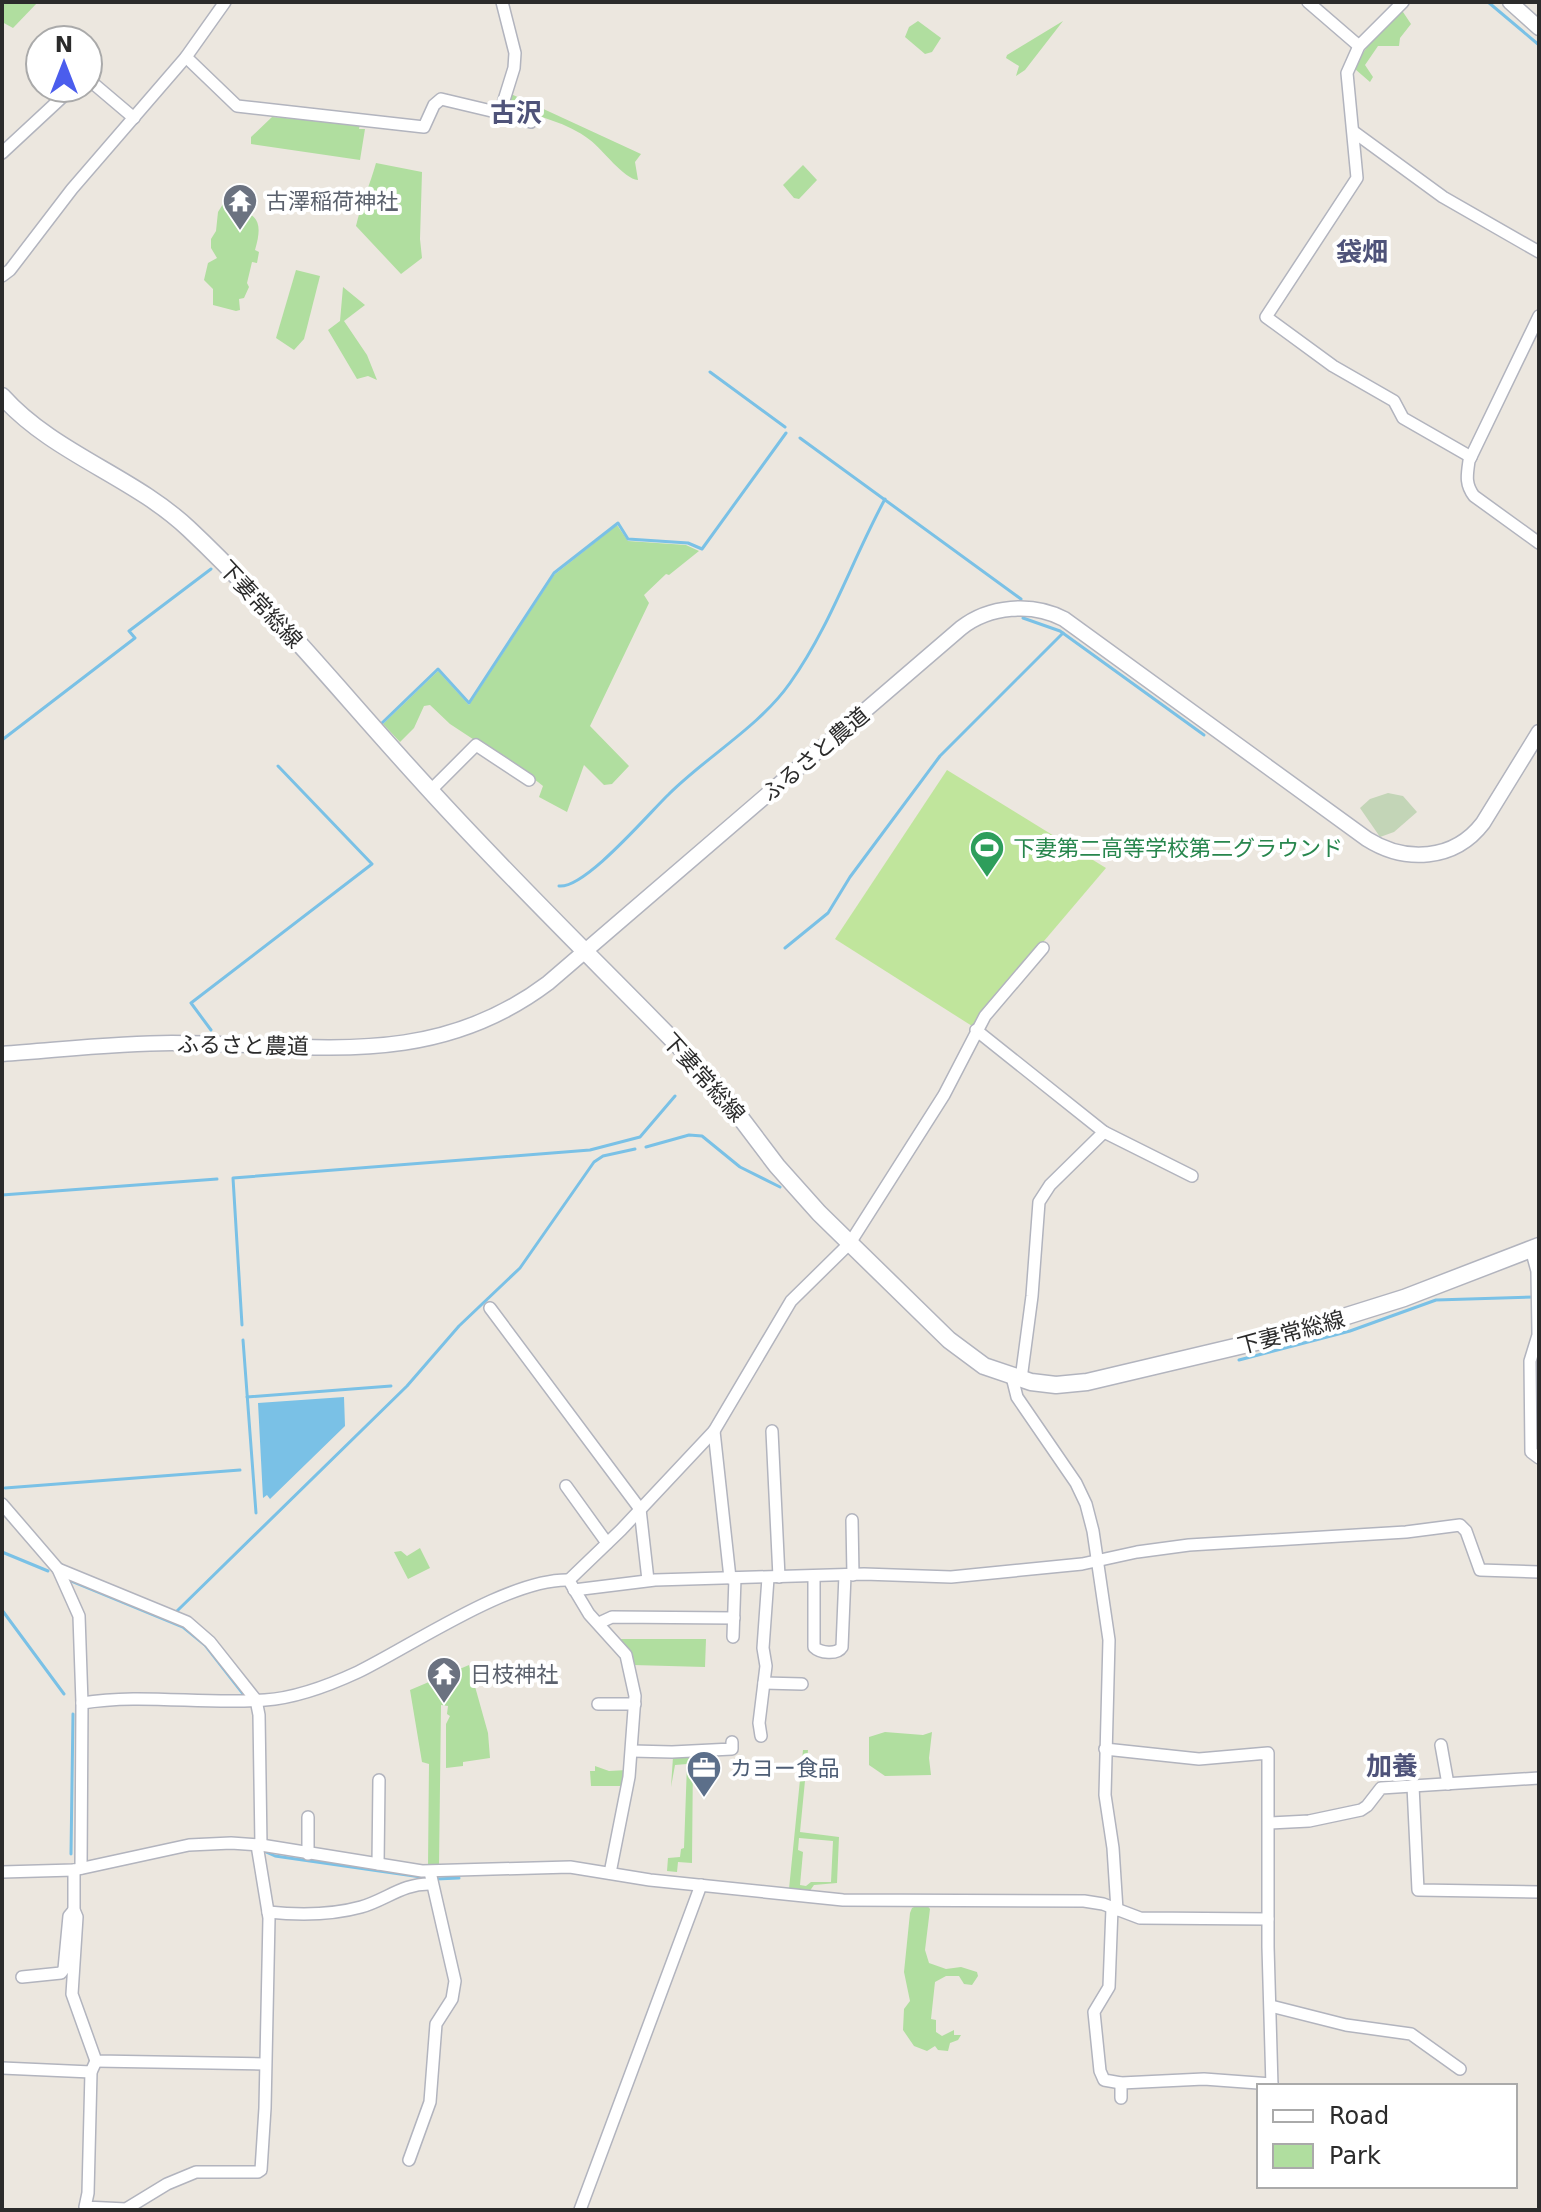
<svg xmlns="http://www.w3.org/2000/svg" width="1541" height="2212" viewBox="0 0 1541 2212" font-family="'DejaVu Sans','Noto Sans JP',sans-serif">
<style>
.green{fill:#b0de9f;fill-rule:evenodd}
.cemetery{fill:#c3d5b7}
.pitch{fill:#c0e59c}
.water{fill:#7ac1e6}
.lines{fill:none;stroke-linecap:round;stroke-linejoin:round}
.stream{stroke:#7ac1e6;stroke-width:3}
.minor-casing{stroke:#b2b4be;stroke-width:14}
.tertiary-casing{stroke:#b2b4be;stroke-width:17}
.secondary-casing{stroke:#b2b4be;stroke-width:19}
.minor{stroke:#fff;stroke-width:11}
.tertiary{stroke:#fff;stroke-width:14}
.secondary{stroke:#fff;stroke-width:16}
.labels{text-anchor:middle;stroke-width:8;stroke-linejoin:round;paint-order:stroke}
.worship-label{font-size:22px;fill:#5b616d;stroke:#fff;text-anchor:start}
.street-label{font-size:22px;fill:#2b2b2b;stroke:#fff}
.leisure-label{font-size:22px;fill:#27864d;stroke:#fff;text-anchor:start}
.service-label{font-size:22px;fill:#4e5e75;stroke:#fff;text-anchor:start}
.quarter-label{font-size:26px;font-weight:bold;fill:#4f5379;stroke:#fff}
</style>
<rect width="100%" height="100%" fill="#ece7df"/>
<g class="green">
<polygon points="2,2 38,2 13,28 2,22"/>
<polygon points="1401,9 1411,24 1400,38 1399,46 1378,46 1365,65 1373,77 1370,82 1355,69 1355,64 1378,32"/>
<polygon points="918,21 941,38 932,52 925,54 905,37 909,27"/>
<polygon points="1063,21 1025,70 1016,76 1019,66 1006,58 1007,55"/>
<path d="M511 94 641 154 635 162 638 180C624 179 603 150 590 140 567 122 539 117 513 108L508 101Z"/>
<polygon points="272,117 360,124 359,129 365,129 360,160 251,144 251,137"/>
<path d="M376 163 422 172 420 239 422 258 401 274 356 226C361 204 370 185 376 163Z"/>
<polygon points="803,165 817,180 799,199 794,198 783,185"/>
<path d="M223 204C251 214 266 213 255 250L259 252 257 263 252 262 247 283 249 287 244 298 239 299 240 310 236 311 213 305V289L204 280 208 263 217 258 211 248V239L216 231 218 212Z"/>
<polygon points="296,270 320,276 304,339 294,350 276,338"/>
<polygon points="343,287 365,305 344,321 367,355 377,380 368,376 357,379 328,330 340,321"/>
<polygon points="617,525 628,541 686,545 699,551 669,575 666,574 644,595 649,603 590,726 629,766 612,784 604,785 584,765 567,812 539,797 543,786 538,782 450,724 430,705 424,706 414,728 400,742 383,724 438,671 469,705 554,575"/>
<polygon points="420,1548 430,1568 408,1579 394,1552 401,1551 407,1556"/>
<polygon points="617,1639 706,1639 705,1667 633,1665"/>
<polygon points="469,1665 488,1733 490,1758 463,1762 463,1766 446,1768 446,1724 450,1716 447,1714 448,1706 441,1705 439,1866 428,1866 429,1764 422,1762 410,1690"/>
<polygon points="885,1732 923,1735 932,1732 929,1758 931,1775 885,1776 869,1765 869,1737"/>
<path d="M803 1750H808L800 1832 839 1837 837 1883 814 1885 809 1892 789 1889ZM799 1838 833 1841 831 1882H811L806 1886 800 1885 803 1852 798 1850Z"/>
<polygon points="693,1755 692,1863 678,1862 677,1872 667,1871 668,1858 680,1857 681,1849 684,1848 687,1764 675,1765 671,1787 673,1757"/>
<polygon points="595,1766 609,1771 627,1770 624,1786 591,1786 590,1771 595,1771"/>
<polygon points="920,1904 926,1904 930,1909 925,1950 929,1963 946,1969 961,1967 977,1972 978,1976 972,1985 964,1984 959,1976 946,1976 935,1982 931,2019 936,2020 936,2032 942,2036 954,2030 954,2035 961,2035 958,2040 950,2043 948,2051 938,2050 935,2046 927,2051 914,2046 903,2030 904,2009 910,2001 904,1972 910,1913 912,1908"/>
</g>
<polygon class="cemetery" points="1388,793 1403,796 1417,812 1394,832 1380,837 1360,808 1370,799"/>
<polygon class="pitch" points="947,770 1106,868 972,1026 835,939"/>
<polygon class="water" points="344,1397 345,1426 270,1499 267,1495 263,1498 258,1403"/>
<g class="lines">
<g class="stream">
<polyline points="1488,2 1539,45"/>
<polyline points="710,372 785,427"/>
<polyline points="800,438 1021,599"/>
<polyline points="1023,618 1060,631 1204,735"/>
<polyline points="382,723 438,669 469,703 554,573 618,523 628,539 688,543 702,549 786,433"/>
<polyline points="2,740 135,638 129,631 211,569"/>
<path d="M559 886C585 889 649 813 669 794 706 757 760 726 790 683 830 627 852 560 885 499"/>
<polyline points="785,948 828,913 850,877 940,756 1063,633"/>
<polyline points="211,1030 191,1003 372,864 278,766"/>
<polyline points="646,1147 689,1135 702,1136 740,1167 780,1187"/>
<polyline points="2,1195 217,1179"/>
<polyline points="242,1325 233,1178 590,1150 640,1137 675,1096"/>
<polyline points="243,1340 256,1513"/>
<polyline points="1239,1360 1350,1331 1436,1300 1534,1297"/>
<polyline points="247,1397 391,1386"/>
<polyline points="5,1488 240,1470"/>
<polyline points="2,1552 48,1571"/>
<polyline points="69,1580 183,1627 205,1645 244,1695"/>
<polyline points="2,1610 64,1694"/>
<polyline points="177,1611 407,1386 459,1326 520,1268 594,1162 603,1156 635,1149"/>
<polyline points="266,1852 275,1856 428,1878"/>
<polyline points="71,1854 73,1714"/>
<polyline points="436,1879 459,1878"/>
</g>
<defs>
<g id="minor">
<polyline points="1308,2 1359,46"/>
<polyline points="1403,2 1359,46 1347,73 1357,178 1266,317 1333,366 1394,401 1403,418 1471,457"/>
<polyline points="186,57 237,106 424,127 434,105 441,99 500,113 514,68 515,53 502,2"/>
<polyline points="88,79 134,118"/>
<polyline points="500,113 531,122"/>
<polyline points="1354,132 1443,197 1539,252"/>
<polyline points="2,153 72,88"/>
<polyline points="2,276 10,270 72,189 186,57 225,2"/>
<path d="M1539 316 1469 461C1467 475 1465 484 1474 496L1539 543"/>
<polyline points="430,791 476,745 529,780"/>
<polyline points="976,1030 1104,1132 1050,1185 1039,1202 1032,1296 1021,1379"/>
<polyline points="1104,1132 1192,1176"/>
<polyline points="1531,1249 1537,1271 1538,1335 1530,1361 1531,1452 1539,1458"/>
<polyline points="490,1308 640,1509 648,1580"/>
<polyline points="1012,1377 1017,1397 1076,1483 1086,1504 1093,1531 1109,1640 1105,1795 1113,1848 1117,1910"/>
<polyline points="714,1431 730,1578"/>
<polyline points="772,1431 779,1577"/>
<polyline points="566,1486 607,1543"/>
<polyline points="2,1504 58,1569 79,1616 82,1703 81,1868"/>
<polyline points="852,1520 853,1575"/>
<polyline points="58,1569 187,1622 210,1642 256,1700 259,1715 261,1845"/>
<path d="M814 1576V1647C820 1653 837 1655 842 1647L845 1575"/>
<polyline points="569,1580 621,1530 714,1431 791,1301 850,1243 944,1095 985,1016 1043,948"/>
<polyline points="571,1584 589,1614 626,1655 635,1696 629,1777 610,1873"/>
<polyline points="574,1590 655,1580 864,1574 951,1577 1082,1564 1137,1552 1189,1545 1406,1532 1460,1525 1466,1531 1480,1570 1539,1572"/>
<polyline points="599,1623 612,1617 734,1618"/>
<polyline points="733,1637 735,1578"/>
<polyline points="764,1683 802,1684"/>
<path d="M82 1703C142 1693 204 1705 265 1700 296 1698 330 1685 358 1672 413 1645 510 1578 569 1580"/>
<polyline points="598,1704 635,1704"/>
<polyline points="761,1736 759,1723 766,1666 763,1648 768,1578"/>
<polyline points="1441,1745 1448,1784"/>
<polyline points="1105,1749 1199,1759 1268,1753 1268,1947 1272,2086"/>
<polyline points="632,1751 672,1752 732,1749 732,1742"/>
<polyline points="1413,1786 1418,1890 1539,1892"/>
<polyline points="1269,1823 1309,1821 1361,1810 1367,1806 1381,1788 1539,1778"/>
<polyline points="308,1854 308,1817"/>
<polyline points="378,1864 379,1780"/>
<polyline points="74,1870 74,1910 77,1917 72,1994 96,2061 264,2064"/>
<polyline points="2,1872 74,1870 189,1845 231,1843 261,1845 422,1871 570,1867 650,1880 843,1900 1084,1901 1103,1904 1140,1918 1268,1919"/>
<polyline points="1112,1908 1109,1987 1094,2012 1100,2071 1104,2080 1121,2083 1204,2079 1272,2084"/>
<path d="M268 1912C297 1915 332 1915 361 1907 386 1900 403 1883 431 1884"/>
<polyline points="22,1977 61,1973 64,1969 69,1916 74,1910"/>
<polyline points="1271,2006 1346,2025 1411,2034 1460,2069"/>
<polyline points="96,2061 91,2072 88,2193 85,2207 126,2209 167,2184 196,2172 258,2172 261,2170 265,2108 269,1918 257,1845"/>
<polyline points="2,2068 91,2072"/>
<polyline points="1121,2098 1121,2083"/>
<polyline points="409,2160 430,2102 436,2024 452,1999 455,1981 430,1872"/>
<polyline points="580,2210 701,1885"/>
</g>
<g id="tertiary">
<polyline points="1510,2 1539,28"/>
<path d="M2 1054C59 1050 116 1043 172 1043 309 1043 430 1072 548 983L961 628C989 606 1032 602 1064 619L1367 839C1405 863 1454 861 1483 823L1539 732"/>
</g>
<path id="secondary" d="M2 396C54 454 133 476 189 529 274 609 348 701 427 787 515 884 610 975 701 1069L721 1092 777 1166 819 1213 949 1340 984 1366 1031 1382 1056 1385 1087 1382 1286 1335 1404 1298 1539 1246"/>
</defs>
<use href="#minor" class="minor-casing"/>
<use href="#tertiary" class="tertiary-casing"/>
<use href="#secondary" class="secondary-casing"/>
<use href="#minor" class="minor"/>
<use href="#tertiary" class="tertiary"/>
<use href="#secondary" class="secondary"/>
</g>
<defs>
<symbol id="temple-pin" viewBox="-11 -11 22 30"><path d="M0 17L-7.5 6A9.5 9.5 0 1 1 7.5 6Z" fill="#6b7280" stroke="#fff"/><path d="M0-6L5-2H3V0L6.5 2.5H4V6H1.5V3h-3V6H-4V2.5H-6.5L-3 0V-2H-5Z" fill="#fff"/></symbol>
<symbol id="stadium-pin" viewBox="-11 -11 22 30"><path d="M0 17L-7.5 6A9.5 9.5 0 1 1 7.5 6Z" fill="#2e9e5b" stroke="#fff"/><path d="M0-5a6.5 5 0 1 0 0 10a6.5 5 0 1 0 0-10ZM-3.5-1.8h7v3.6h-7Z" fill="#fff"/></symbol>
<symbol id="office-pin" viewBox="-11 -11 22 30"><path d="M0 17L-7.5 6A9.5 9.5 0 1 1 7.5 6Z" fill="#5c6f8a" stroke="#fff"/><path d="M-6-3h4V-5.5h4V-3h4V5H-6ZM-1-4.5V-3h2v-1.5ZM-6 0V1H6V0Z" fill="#fff"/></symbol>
</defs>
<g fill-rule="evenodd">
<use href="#temple-pin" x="220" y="181" width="40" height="54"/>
<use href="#stadium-pin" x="967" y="828" width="40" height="54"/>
<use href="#temple-pin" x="424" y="1654" width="40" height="54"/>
<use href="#office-pin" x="684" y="1748" width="40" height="54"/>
</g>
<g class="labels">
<g class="worship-label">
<text x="266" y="209">古澤稲荷神社</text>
<text x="470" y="1682">日枝神社</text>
</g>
<g class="street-label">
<text transform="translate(261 604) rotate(47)" y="8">下妻常総線</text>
<text transform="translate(815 754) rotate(-40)" y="8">ふるさと農道</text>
<text transform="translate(243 1045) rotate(1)" y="8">ふるさと農道</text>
<text transform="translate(704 1077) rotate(48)" y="8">下妻常総線</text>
<text transform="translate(1291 1332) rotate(-15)" y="8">下妻常総線</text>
</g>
<g class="leisure-label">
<text x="1013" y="856">下妻第二高等学校第二グラウンド</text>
</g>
<g class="service-label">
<text x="730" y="1776">カヨー食品</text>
</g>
<g class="quarter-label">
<text x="516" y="122">古沢</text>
<text x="1362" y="261">袋畑</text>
<text x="1392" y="1775">加養</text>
</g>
</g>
<rect width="1541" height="2212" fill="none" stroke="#2b2b2b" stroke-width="8"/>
<rect x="1257" y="2084" width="260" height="104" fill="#ffffff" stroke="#aaaaaa" stroke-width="2"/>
<rect x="1273" y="2110" width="40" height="12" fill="#ffffff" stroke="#aaaaaa" stroke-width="2"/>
<text x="1329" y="2124" font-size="24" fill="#2b2b2b">Road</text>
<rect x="1273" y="2144" width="40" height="24" fill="#b0de9f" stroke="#aaaaaa" stroke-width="2"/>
<text x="1329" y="2164" font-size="24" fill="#2b2b2b">Park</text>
<g transform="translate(64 64)"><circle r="38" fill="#ffffff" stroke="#aaaaaa" stroke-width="2"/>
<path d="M0-6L14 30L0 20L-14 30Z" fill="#4b5ded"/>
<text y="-12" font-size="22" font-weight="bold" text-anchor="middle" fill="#2b2b2b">N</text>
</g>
</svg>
